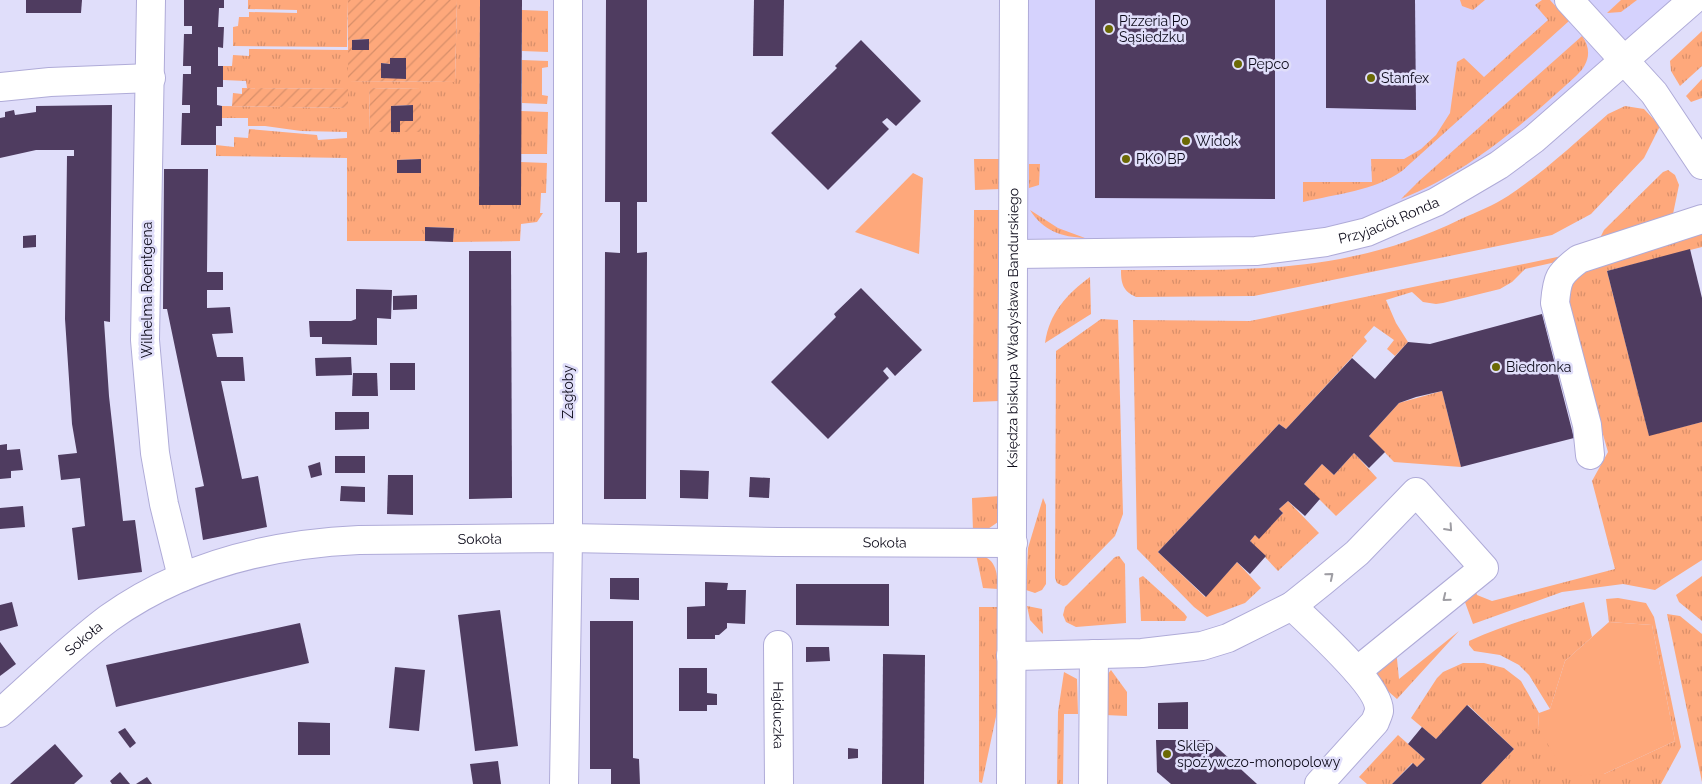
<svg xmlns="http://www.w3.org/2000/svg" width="1702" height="784" viewBox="0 0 1702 784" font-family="Raleway,sans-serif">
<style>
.built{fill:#d5d2fd}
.grass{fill:url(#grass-tufts);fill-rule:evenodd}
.park{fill:#fea87b}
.garden{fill:url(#garden-furrows);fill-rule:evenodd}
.building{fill:#4f3c60}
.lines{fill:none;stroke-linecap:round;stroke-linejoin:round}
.minor-casing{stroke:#afabd8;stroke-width:30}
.minor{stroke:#fff;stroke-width:28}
.oneway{stroke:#9e9da3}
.poi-dot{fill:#6b6905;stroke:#e0defa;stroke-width:2}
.labels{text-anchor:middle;stroke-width:5;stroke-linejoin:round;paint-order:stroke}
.poi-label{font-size:14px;fill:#0d0b1a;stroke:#e0defa;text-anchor:start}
.street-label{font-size:14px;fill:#0d0b1a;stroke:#e0defa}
</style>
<defs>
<pattern id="grass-tufts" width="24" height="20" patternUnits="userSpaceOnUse" patternTransform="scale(1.25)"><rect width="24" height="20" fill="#fea87b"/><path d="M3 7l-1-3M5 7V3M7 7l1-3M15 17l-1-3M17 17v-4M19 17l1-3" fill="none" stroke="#d88f6a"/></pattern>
<pattern id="garden-furrows" width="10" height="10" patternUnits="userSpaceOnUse" patternTransform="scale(1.25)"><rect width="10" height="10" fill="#fea87b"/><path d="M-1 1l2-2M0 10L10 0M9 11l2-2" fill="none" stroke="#d88f6a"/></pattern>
</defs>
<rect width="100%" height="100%" fill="#e0defa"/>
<polygon class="built" points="1023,0 1678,0 1477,171 1338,232 1254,242 1025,246"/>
<g class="grass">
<polygon points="248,0 348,0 347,47 233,46 233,27 238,26 239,17 249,17 249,12 297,13 297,10 248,9"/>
<path d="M457 0H480L479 205H521V162L547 163 546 193H541L540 213H543L537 222 521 224 520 241 453 242 454 228 425 227V241H347V158L216 156V145L234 147V137L248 138 249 129 317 135 318 140 347 138V132L301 131 265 126H248V118H222V106L348 108 347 89 247 88 246 81 223 80V66H232L233 55 249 56V49L348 50V81L455 82ZM369 88 421 89V132H370ZM421 159V173H397V160Z"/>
<polygon points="1460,0 1485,0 1473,10 1462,6"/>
<path d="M1542 0H1550L1569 21 1402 171C1374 191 1336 194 1303 202V182H1372L1371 159H1404L1421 149 1436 135 1450 113 1457 62 1464 58 1484 77 1548 20 1535 5Z"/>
<polygon points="1621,0 1637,0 1621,12 1607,13"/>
<polygon points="522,10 548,11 548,52 522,51"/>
<polygon points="1702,31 1702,66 1680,86 1671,71 1670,61"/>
<path d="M1582 36C1593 51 1588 65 1576 76 1522 125 1469 172 1401 199L1419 181Z"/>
<polygon points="522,60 548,61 548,67 542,68 542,95 548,96 547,104 522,103"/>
<polygon points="1702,79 1702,98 1691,102 1686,96"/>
<path d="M1625 106 1644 109 1660 126 1644 158 1591 214 1552 235 1254 296 1136 297C1123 291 1121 284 1121 270 1245 270 1346 275 1461 219 1477 212 1494 205 1508 196 1544 172 1576 142 1608 114Z"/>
<polygon points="521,111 548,112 547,154 521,154"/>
<polygon points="974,159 1001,159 1001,189 975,190"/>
<polygon points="1029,164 1040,164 1039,185 1029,188"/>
<polygon points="1668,170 1675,175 1679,185 1673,214 1600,238 1604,230 1663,172"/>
<polygon points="974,210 1001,210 1000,401 973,402"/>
<path d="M1030 210 1058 228 1085 238C1062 237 1043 231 1030 210Z"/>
<polygon points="1702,231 1702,247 1607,271 1649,435 1702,422 1702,560 1655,590 1623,584 1562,592 1473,624 1462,594 1474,585 1477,595 1492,601 1615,569 1592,481 1608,452 1562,292 1569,283 1591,267"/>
<polygon points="1562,256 1556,262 1525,269 1512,282 1500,289 1443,303 1436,304 1423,302 1412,292 1386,300 1396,323 1408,342 1395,356 1387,349 1394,340 1374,326 1364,337 1367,341 1286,429 1279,424 1158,552 1205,597 1237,562 1261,588 1245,603 1207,617 1194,607 1137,549 1133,320 1250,321"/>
<path d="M1090 277 1091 314 1045 343C1049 313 1067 294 1090 277Z"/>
<polygon points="1101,319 1118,320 1123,514 1115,536 1067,585 1063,586 1057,583 1055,578 1056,351"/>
<polygon points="1442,391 1461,467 1394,462 1369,436 1399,403"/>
<polygon points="1354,453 1377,478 1336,516 1304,484 1322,464 1334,475"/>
<polygon points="1000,496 998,522 985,531 973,532 972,498"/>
<polygon points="1043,498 1046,505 1046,584 1042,590 1035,593 1026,590 1028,548"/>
<polygon points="1288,501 1319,533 1278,571 1250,541 1255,535 1259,538 1283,513 1279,509"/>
<path d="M976 554C996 558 997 570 998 589L983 588Z"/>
<polygon points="1119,556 1125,564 1126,623 1076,627 1066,622 1063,615 1065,607 1115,557"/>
<polygon points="1143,576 1184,613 1187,617 1185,621 1141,621 1139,578"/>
<polygon points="1702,576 1702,621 1679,602 1676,595"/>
<polygon points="1618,598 1646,603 1654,617 1681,747 1661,784 1481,784 1514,749 1468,705 1436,739 1411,718 1437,678 1443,672 1463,663 1484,663 1504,668 1521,681 1539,713 1538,728 1604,774 1675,741 1652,625 1609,622 1606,599"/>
<path d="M1584 602 1592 637 1565 661 1550 709 1529 675 1519 665 1500 655 1474 651 1469 645V641C1507 624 1545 613 1584 602Z"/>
<polygon points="1027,606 1042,609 1043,634 1030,620"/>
<polygon points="979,607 998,607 997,712 982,783 979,782"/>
<polygon points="1667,614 1680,616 1702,634 1702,782"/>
<polygon points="1459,631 1397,699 1374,679 1377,668 1396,649 1399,679"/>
<polygon points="1111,670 1127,692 1127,716 1105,715 1107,675"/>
<polygon points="1064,672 1077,679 1078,714 1064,714 1063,784 1057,784 1058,712"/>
<polygon points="1398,735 1425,759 1417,767 1412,763 1392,784 1367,784 1359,777"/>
</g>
<g class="park">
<polygon points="913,173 923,178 919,254 855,232"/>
<polygon points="1609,622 1652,625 1675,741 1604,774 1567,776 1538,728 1539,713 1550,709 1565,661"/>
</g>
<g class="garden">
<path d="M348 0H457L455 82 348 81ZM368 39 369 50H352V40ZM390 58 406 59V78H381V63L390 64Z"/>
<polygon points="242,88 348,89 348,108 232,106 233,93 242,94"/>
<polygon points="369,88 421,89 421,132 400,132 400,121 413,120 413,105 391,106 391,132 370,132"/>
</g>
<g class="building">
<polygon points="26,0 82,0 81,13 26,13"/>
<polygon points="184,0 224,0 224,8 219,8 218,27 224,27 223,48 218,47 218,66 223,66 223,87 217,87 217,105 222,106 222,126 216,126 216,145 181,145 182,113 190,113 190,105 182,105 183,74 191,74 191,66 183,66 184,34 192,34 192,26 184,26"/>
<polygon points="480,0 522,0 521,205 479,205"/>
<polygon points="606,0 647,0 647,202 637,202 637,253 647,252 646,499 604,499 605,252 620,253 620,202 605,202"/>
<polygon points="754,0 784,0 783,56 753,56"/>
<polygon points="1095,0 1275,0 1275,199 1095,198"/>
<polygon points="1326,0 1415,0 1416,110 1326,108"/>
<polygon points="369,39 369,50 352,50 352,40"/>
<polygon points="861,40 921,101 896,126 887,118 882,122 889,129 828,190 771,133 837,68 835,66"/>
<polygon points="390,58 406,58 406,79 381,78 381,63 390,64"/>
<polygon points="112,105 110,322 104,321 109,396 123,521 135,520 142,572 78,580 72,528 85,526 80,478 61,480 58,455 77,453 72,424 65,319 67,156 74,156 74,150 36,150 0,158 0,118 5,117 5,112 14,110 15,115 36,112 36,106"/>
<polygon points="413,105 413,121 400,121 400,132 391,132 391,106"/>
<polygon points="421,159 421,173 397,173 397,160"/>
<polygon points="164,169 208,169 207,272 223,272 223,290 207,290 207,308 230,307 233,333 212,334 217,357 243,357 245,381 221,381 242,479 258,476 267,527 203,540 195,488 204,486 167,309 163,309"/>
<polygon points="425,227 454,228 453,242 425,241"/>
<polygon points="36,235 36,247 23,248 23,236"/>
<polygon points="1690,249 1702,298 1702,422 1649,436 1607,271"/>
<polygon points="469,251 511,251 512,498 469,499"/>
<polygon points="861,288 922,350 895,376 887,367 883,371 889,378 828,439 771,382 836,317 834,314"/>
<polygon points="356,289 392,290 391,319 377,318 377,345 322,344 322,337 310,337 309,321 351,321 356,319"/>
<polygon points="417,295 417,309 393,310 393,296"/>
<polygon points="1542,314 1574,438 1461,467 1442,391 1416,397 1399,403 1369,436 1385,452 1369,468 1354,453 1334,475 1322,464 1304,484 1320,499 1319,500 1305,516 1288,501 1279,509 1283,513 1259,539 1255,535 1250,541 1266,556 1250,574 1237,562 1206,597 1158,552 1279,424 1286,429 1352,358 1375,379 1408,342 1430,344"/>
<polygon points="351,357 352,375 316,376 315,358"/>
<rect x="390" y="363" width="25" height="27"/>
<polygon points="353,373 377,373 378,396 352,396"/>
<polygon points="335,412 369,412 369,429 335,430"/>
<polygon points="7,444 7,450 20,449 23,470 11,471 11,478 0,479 0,445"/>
<rect x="335" y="456" width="30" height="17"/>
<polygon points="320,462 322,475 311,478 308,466"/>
<polygon points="680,470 709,471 708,499 680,498"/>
<polygon points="388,475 413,475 413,515 387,514"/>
<polygon points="750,477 770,478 769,498 749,497"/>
<polygon points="341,486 365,487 365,502 340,501"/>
<polygon points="23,506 25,527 0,529 0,508"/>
<polygon points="610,578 639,578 639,600 610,599"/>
<polygon points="705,582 728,583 727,590 746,590 745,624 727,623 727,628 719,635 715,635 715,639 687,639 687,607 705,606"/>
<polygon points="796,584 889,584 889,626 796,625"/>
<polygon points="12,602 18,626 0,631 0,605"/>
<polygon points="500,610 518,746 475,751 458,615"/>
<polygon points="590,621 633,621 633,758 639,759 640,784 611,784 611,769 590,769"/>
<polygon points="300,623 309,663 116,707 106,665"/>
<polygon points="0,642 16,664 0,676"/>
<polygon points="806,647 829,647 830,661 806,662"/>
<polygon points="883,654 925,655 924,784 882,784"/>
<polygon points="395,667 425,670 419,731 389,728"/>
<polygon points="679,668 707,668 707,693 717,694 717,705 707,705 707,711 679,711"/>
<polygon points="1188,702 1188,729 1158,729 1158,703"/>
<polygon points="1467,705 1514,749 1481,784 1392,784 1413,763 1417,767 1425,759 1408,744 1422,727 1436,739"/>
<polygon points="298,722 330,723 330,755 298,755"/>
<polygon points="125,728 136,743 130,748 118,732"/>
<polygon points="1156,740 1209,740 1257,784 1171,784 1157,772"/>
<polygon points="55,744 83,776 74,784 10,784"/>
<polygon points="848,748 858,749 858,758 848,759"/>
<polygon points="498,761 501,784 473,784 470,764"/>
<polygon points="120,772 130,784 112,784 110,781"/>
<polygon points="147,777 152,784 136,784"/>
</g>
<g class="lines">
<defs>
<g id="minor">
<polyline points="151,0 145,340 155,453 164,504 182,577"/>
<polyline points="1569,0 1654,93 1702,165"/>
<polyline points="0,87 50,82 151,78"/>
<path id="s1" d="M1014 254 1256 251 1326 242 1367 232 1436 202 1499 165 1534 139 1693 0"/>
<path d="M1590 455 1587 425 1555 303C1557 278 1559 274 1579 259L1702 219"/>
<path d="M1292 606C1310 624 1381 686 1379 711 1378 715 1376 719 1375 722L1319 784"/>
<path id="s2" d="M778 645 779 784"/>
<polyline points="1011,656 1142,653 1202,646 1228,638 1292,606 1322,582 1357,553 1416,492 1484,568 1357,671"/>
<path id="s3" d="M0 713C36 682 70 647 109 618 183 565 270 544 359 540L568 538 778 542 1013 543"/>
<polyline points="564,784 568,538 568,0"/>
<path id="s4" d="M1011 784 1014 0"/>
<polyline points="1093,784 1094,654"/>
</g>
</defs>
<use href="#minor" class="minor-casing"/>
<use href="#minor" class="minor"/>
</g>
<defs><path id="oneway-chevron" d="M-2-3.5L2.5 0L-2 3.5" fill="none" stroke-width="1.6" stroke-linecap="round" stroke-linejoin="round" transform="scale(1.25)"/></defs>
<g class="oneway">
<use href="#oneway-chevron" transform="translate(1449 528) rotate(48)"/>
<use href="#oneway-chevron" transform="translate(1330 576) rotate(-40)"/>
<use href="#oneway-chevron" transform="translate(1446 598) rotate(141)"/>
</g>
<g class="poi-dot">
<circle cx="1109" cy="29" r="5"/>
<circle cx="1238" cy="64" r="5"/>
<circle cx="1371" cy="78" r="5"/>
<circle cx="1186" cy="141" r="5"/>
<circle cx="1126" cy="159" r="5"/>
<circle cx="1496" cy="367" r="5"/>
<circle cx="1167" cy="754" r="5"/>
</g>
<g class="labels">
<g class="poi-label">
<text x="1119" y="26">Pizzeria Po<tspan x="1119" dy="16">Sąsiedzku</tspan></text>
<text x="1248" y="69">Pepco</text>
<text x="1381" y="83">Stanfex</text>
<text x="1196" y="146">Widok</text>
<text x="1136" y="164">PKO BP</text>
<text x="1506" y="372">Biedronka</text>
<text x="1177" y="751">Sklep<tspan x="1177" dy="16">spożywczo-monopolowy</tspan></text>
</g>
<g class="street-label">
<text dy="5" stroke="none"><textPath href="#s1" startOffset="379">Przyjaciół Ronda</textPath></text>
<text transform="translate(147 290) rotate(-90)" y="5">Wilhelma Roentgena</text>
<text dy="5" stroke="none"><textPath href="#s4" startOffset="456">Księdza biskupa Władysława Bandurskiego</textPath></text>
<text transform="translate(568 392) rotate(-90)" y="5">Zagłoby</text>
<text dy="5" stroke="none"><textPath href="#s3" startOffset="531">Sokoła</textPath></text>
<text dy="5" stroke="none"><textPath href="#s3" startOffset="936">Sokoła</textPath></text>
<text dy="5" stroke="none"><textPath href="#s3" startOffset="112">Sokoła</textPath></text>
<text dy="5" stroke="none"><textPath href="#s2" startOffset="70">Hajduczka</textPath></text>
</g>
</g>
</svg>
